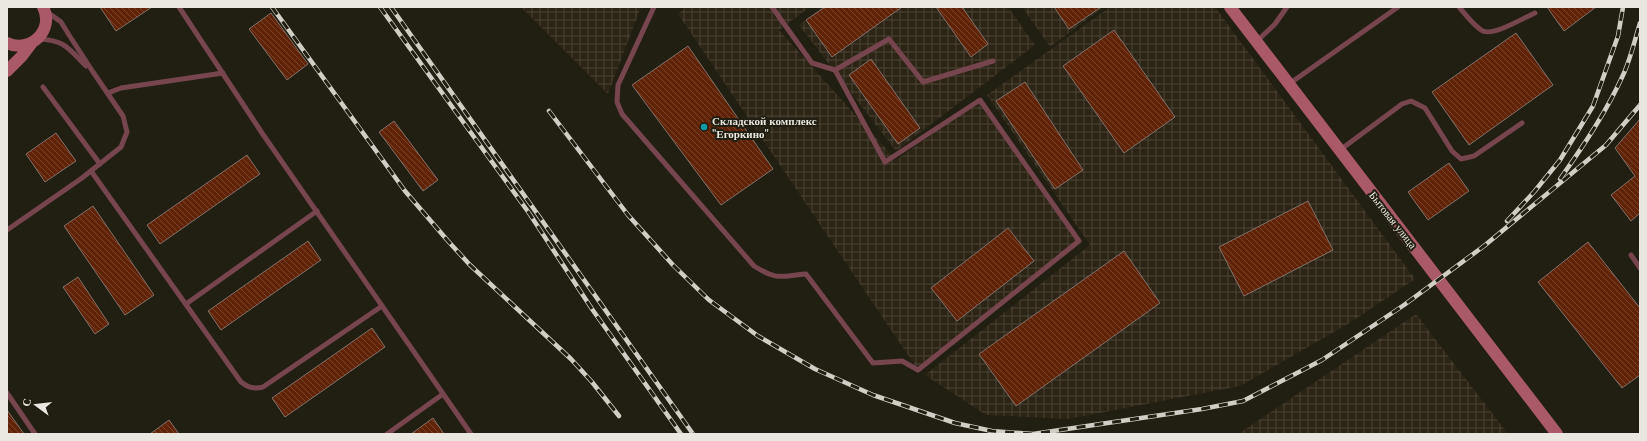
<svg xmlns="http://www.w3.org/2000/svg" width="1647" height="441" viewBox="0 0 1647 441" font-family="'Libre Baskerville',serif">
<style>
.industrial{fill:url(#industrial-grid)}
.building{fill:url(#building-back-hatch);stroke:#81716b}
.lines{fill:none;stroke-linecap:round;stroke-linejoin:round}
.lane{stroke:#77454e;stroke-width:5}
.secondary{stroke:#aa5969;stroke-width:12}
.rail-casing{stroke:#d0cec5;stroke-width:4.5}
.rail{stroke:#211e12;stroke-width:3;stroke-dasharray:9;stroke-linecap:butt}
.culture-dot{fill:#0f9aa8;stroke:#211e12;stroke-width:1.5}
.labels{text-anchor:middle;stroke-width:4;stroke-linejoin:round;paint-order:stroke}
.poi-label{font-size:11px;font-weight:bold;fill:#e9e7df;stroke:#211e12;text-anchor:start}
.street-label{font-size:11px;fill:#e9e7df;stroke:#211e12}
</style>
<defs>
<pattern id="industrial-grid" width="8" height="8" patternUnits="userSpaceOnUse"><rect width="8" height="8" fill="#2c2414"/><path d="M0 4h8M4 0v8" fill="none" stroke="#4b4436"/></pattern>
<pattern id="building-back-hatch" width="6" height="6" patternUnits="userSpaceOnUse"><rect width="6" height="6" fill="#602307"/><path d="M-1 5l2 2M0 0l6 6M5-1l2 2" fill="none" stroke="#77432b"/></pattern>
</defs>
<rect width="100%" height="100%" fill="#211e12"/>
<g class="industrial">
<polygon points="521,7 641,7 608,94"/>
<polygon points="686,7 810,7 779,30 896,160 980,100 1079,241 918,370 678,14"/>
<polygon points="823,7 1008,7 1035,45 896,151 799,25"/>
<polygon points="1022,7 1104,7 1050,47"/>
<polygon points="1110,7 1215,7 1415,279 1348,324 1240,386 1068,419 986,415 925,375 1090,245 987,95"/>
<polygon points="1416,314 1508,434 1238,434"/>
</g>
<g class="building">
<polygon points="100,7 152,7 116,31"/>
<polygon points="825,7 902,7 832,57 806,20"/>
<polygon points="936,7 962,7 988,44 971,57"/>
<polygon points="1054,7 1101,7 1069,29"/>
<polygon points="1547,7 1596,7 1564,31"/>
<polygon points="271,13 308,64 287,80 249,29"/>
<polygon points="1114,30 1175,117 1124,153 1063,66"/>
<polygon points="1516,33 1553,85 1469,145 1432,92"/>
<polygon points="688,46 773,169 721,205 632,85"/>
<polygon points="871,59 920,128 898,144 849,75"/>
<polygon points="1025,82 1083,170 1055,189 996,101"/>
<polygon points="1640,119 1640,213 1631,221 1611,195 1635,176 1615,148"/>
<polygon points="394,121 438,180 423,191 379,132"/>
<polygon points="56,133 76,161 45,182 26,154"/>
<polygon points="247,155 260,174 160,244 147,225"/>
<polygon points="1449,163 1469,191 1428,220 1408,192"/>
<polygon points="1308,201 1333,250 1244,296 1219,247"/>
<polygon points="93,206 154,295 125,315 64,226"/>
<polygon points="1008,228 1034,261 957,321 931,288"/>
<polygon points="308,241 321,260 221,330 208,311"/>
<polygon points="1588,242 1640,308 1640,375 1622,388 1538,282"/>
<polygon points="1124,251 1160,303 1016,406 979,354"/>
<polygon points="78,277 109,324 95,334 63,287"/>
<polygon points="372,328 385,347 285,417 272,398"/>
<polygon points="7,410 24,434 7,434"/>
<polygon points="433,418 444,434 411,434"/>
<polygon points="169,420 179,434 150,434"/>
</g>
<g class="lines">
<g class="lane">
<polyline points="179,7 262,133 471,434"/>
<path d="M654 7 618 85 617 102 622 114 754 266C778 281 780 276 806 274L873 363 902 361 918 370 1079 241 980 100 885 162 835 70"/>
<polyline points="772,7 812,63 835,70 889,39 923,82 993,61"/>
<path d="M1459 7C1464 13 1476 28 1483 31 1494 36 1523 18 1535 13"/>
<path d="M38 39C65 40 68 48 86 66"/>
<polyline points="1257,41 1275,24 1287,7"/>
<polyline points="1289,84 1398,7"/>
<polyline points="43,87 100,164"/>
<polyline points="108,93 121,88 223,73"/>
<polyline points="1340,150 1402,104 1411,101 1425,108 1452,151 1461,159 1474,156 1522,123"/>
<path d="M91 171 241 382C249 388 254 389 263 387L382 306"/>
<polyline points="7,230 82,178 121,147 127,132 123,116 93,72 69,35 61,22 46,11"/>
<polyline points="1631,255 1640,268"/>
<polyline points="186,304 317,211"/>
<polyline points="7,393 35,434"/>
<polyline points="387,434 443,394"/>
</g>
<g class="secondary">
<polyline points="1230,7 1557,434"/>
<path d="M7 43C30 54 55 30 43 7"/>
<polyline points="7,71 22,56 31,44"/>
</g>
<defs>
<g id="rail">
<polyline points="272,7 405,191 448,241 470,265 571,359 592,382 619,416"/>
<polyline points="380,7 529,213 592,309 681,434"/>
<polyline points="391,7 693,434"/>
<polyline points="549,111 628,215 673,265 709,300 758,336 815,369 873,395 955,423 992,431 1033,434 1202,409 1243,401 1322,360 1404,305 1484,246 1606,145 1640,105"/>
<path d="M1560 179C1584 145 1607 111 1624 73 1631 57 1635 39 1640 23"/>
<polyline points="1507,221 1534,192 1560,160 1593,106 1618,36 1623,7"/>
</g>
</defs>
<use href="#rail" class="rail-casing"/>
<use href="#rail" class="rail"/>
</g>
<circle class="culture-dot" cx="704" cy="127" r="4"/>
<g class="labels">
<g class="poi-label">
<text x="712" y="125">Складской комплекс<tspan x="712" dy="13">"Егоркино"</tspan></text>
</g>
<g class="street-label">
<text transform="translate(1393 220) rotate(52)" y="4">Бытовая улица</text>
</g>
</g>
<rect width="1647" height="441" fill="none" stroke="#e9e7df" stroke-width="16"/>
<g transform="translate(36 405) rotate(285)" stroke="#211e12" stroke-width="3" paint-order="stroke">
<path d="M0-3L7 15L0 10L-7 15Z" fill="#e9e7df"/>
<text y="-6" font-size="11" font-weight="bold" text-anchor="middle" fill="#e9e7df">С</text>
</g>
</svg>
